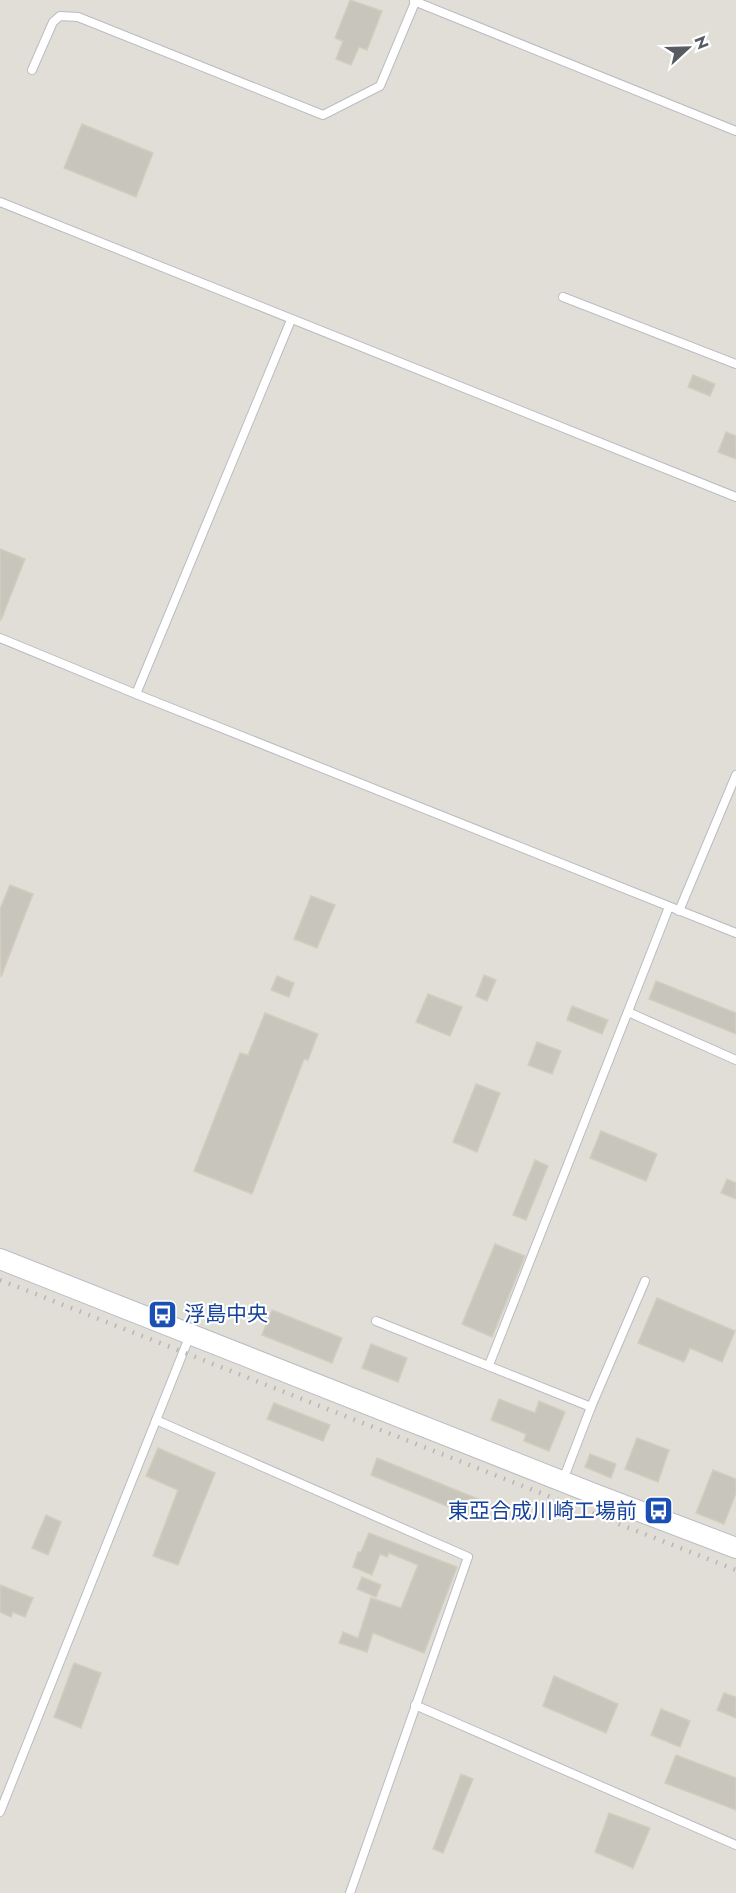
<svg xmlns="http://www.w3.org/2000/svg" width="736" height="1893" viewBox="0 0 736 1893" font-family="Jost,'Noto Sans JP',sans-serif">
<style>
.industrial{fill:#e0ded7}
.building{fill:#c8c5bc;stroke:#d2cebd;stroke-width:1.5}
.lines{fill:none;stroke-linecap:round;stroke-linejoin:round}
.lane-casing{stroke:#babcc3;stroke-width:10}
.secondary-casing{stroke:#babdc5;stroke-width:22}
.lane{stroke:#fff;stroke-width:8}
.secondary{stroke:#fff;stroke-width:20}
.rail{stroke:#b4b5b5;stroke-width:4.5;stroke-dasharray:1.5 8;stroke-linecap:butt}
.labels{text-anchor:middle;stroke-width:4.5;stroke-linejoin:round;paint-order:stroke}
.transit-label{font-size:21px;fill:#164399;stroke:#fff;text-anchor:start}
</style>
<rect width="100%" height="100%" fill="#edebdf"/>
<rect class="industrial" x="0" y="0" width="736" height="1893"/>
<g class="building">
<polygon points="350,0 382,11 367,50 359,47 351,65 336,59 343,41 335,38"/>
<polygon points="82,124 153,153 136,197 64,168"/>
<polygon points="693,375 715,384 710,396 688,387"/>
<polygon points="726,432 736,436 736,459 718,452"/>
<polygon points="0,549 25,559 1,620 0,620"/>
<polygon points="10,885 33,894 1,977 0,909"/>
<polygon points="311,896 335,905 317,948 294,939"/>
<polygon points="484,975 496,980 487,1001 476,996"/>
<polygon points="277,976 294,983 289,997 271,990"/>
<polygon points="656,981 736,1013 736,1034 649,999"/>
<polygon points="428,994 462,1007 450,1036 416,1022"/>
<polygon points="572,1006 608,1020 602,1034 567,1020"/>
<polygon points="265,1013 318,1034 308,1060 304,1059 252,1194 194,1171 240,1053 248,1055"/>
<polygon points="537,1042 561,1051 552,1074 528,1065"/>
<polygon points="476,1084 500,1093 477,1152 453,1142"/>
<polygon points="601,1131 657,1154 646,1181 590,1158"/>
<polygon points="535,1160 548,1166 526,1220 513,1215"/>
<polygon points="727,1179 736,1183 736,1199 721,1193"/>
<polygon points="495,1244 525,1256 492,1337 462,1324"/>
<polygon points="657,1298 735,1331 722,1362 690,1348 684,1362 638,1343"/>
<polygon points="272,1310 342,1338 332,1363 262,1335"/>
<polygon points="371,1344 407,1358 398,1382 362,1368"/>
<polygon points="499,1399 535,1413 539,1401 565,1412 549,1451 524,1441 526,1434 491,1420"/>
<polygon points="274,1403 330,1425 323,1441 267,1419"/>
<polygon points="637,1438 669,1450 658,1482 625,1469"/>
<polygon points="158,1448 215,1473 178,1565 153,1556 178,1490 146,1476"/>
<polygon points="590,1454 616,1464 611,1478 585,1467"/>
<polygon points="377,1458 488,1503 481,1520 371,1475"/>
<polygon points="713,1470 736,1479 736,1493 724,1524 696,1513"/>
<polygon points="46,1515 61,1522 48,1555 32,1548"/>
<polygon points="369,1533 457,1567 424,1653 373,1633 367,1652 339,1643 343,1632 358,1638 371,1598 401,1608 418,1565 389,1553 387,1557 380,1554 372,1575 353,1567 358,1552 361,1552"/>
<polygon points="362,1577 381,1585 376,1597 357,1589"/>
<polygon points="0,1585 33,1598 25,1617 13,1612 11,1617 0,1612"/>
<polygon points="74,1663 101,1673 81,1728 54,1717"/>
<polygon points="554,1676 618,1704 606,1733 543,1706"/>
<polygon points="724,1693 736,1697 736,1718 717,1710"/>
<polygon points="661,1709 690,1721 680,1747 651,1735"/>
<polygon points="676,1755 736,1778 736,1810 665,1783"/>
<polygon points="461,1774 473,1779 443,1853 433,1849"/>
<polygon points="609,1813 650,1828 633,1868 595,1852"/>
</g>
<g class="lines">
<defs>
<g id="lane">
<polyline points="414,1 736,131"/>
<polyline points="32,70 53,22 60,16 78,17 323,115 380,86 416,0"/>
<polyline points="0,202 736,497"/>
<polyline points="563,297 736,364"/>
<polyline points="0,638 136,694 736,933"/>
<polyline points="136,694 291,320"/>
<polyline points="679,911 736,775"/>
<polyline points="628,1012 736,1060"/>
<polyline points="376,1321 591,1407"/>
<polyline points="489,1365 669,907"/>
<polyline points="156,1420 468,1557 350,1893"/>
<polyline points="563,1480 591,1407 645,1281"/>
<polyline points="415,1705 736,1845"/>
<polyline points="0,1812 190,1335"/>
</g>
<polyline id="secondary" points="0,1259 597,1495 736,1548"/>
</defs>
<use href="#lane" class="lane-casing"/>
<use href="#secondary" class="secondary-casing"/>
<use href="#lane" class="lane"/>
<use href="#secondary" class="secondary"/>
<polyline class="rail" points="0,1280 736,1570"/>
</g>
<defs>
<symbol id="bus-square" viewBox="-11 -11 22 22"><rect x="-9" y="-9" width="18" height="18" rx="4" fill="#1a4fb4" stroke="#fff"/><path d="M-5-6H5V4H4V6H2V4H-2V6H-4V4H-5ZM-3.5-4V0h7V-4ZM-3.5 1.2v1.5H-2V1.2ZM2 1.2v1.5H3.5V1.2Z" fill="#fff"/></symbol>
</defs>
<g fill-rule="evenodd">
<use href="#bus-square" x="146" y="1298" width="33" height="33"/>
<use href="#bus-square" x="642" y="1494" width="33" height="33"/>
</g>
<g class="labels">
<g class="transit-label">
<text x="184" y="1321">浮島中央</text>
<text x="637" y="1518" text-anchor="end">東亞合成川崎工場前</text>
</g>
</g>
<g transform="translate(688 48) rotate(68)" stroke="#ffffff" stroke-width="4.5" paint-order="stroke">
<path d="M0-4.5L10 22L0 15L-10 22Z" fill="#585c62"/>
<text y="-9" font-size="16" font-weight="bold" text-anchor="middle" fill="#585c62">N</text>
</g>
</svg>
